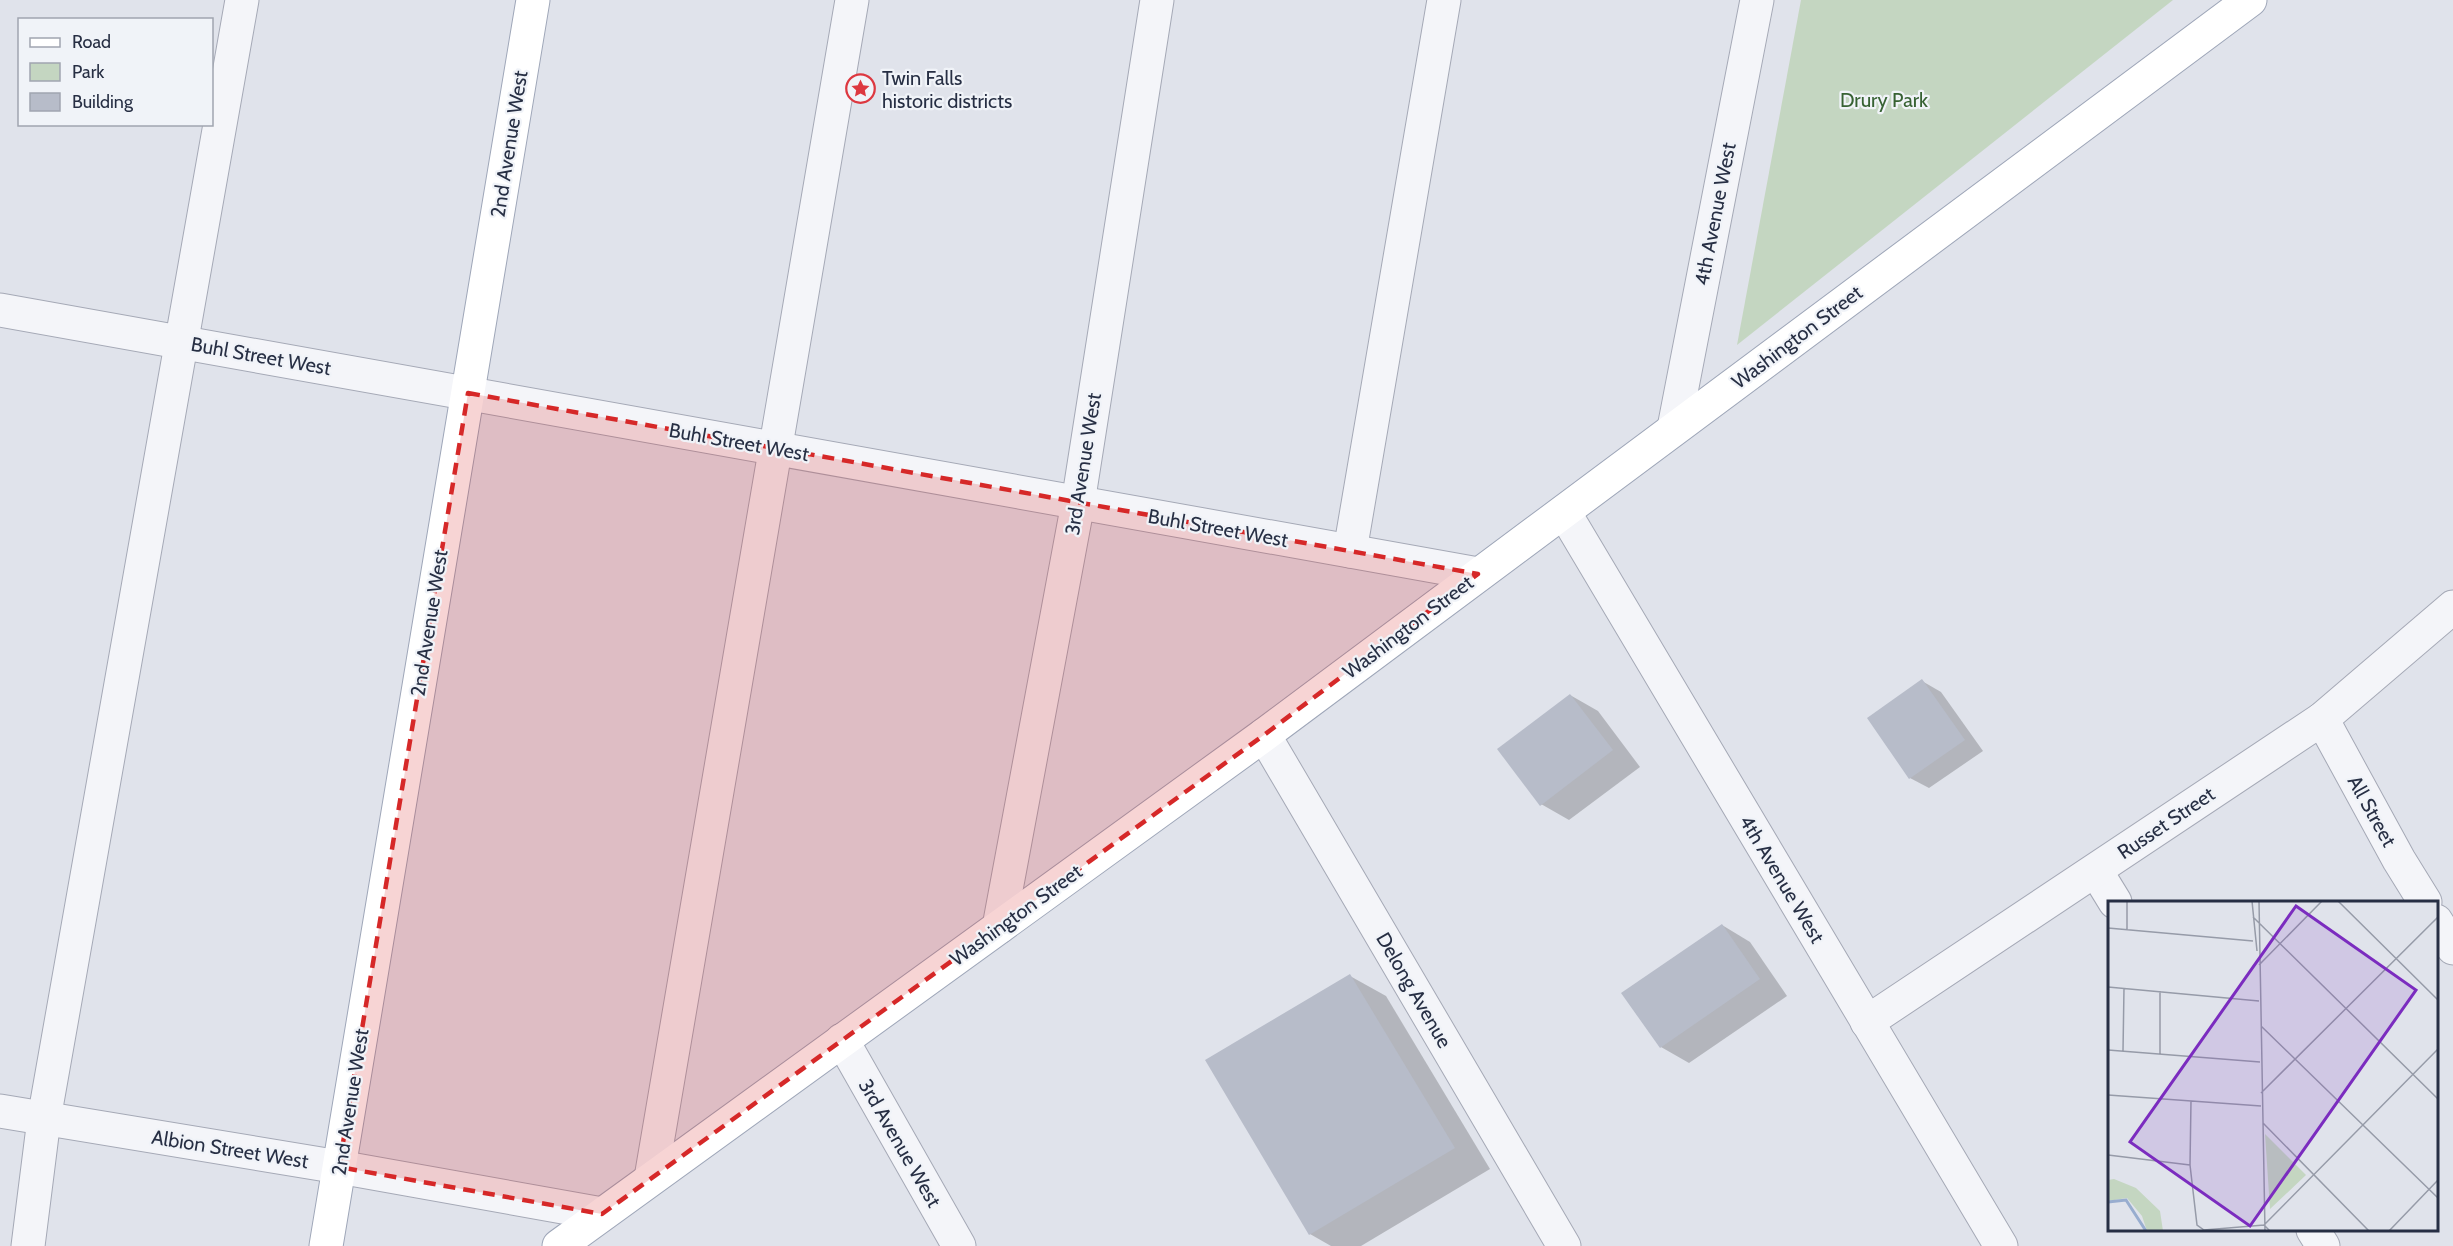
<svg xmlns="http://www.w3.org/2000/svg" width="2453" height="1246" viewBox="0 0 2453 1246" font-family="Cabin,sans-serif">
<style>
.green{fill:#c4d6c1}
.shadow{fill:#0003}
.building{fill:#b7bcc9}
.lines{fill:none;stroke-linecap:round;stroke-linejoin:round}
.minor-casing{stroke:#a5a9b6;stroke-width:35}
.major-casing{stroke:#9ea6b8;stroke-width:35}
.minor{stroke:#f4f5f9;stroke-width:33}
.major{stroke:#fff;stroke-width:33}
.marked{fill:#d62828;fill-opacity:0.2;stroke:#d62828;stroke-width:4.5;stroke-dasharray:12 8;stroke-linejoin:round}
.labels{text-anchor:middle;stroke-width:4.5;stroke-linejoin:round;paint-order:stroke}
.poi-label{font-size:20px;fill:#272f44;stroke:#f0f3f8;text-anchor:start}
.park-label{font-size:20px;fill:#376233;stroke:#f0f3f8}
.street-label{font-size:20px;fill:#272f44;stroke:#f0f3f8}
.inset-river{fill:none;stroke:#98adcf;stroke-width:3}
.inset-road{fill:none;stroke:#969ba8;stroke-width:1.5}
.view{fill:#7b2cbf;fill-opacity:0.15;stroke:#7b2cbf;stroke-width:3}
.inset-edge{fill:none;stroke:#272f44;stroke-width:3}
</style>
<rect width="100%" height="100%" fill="#e0e3eb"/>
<polygon class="green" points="1801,0 2173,0 1737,345"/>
<g class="shadow">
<polygon points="1922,681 1941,692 1983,751 1929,788 1910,778"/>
<polygon points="1570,695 1598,711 1640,767 1569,820 1541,804"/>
<polygon points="1722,925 1750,942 1787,996 1689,1063 1661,1047"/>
<polygon points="1350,976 1386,996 1490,1169 1361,1246 1331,1246 1310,1234"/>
</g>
<g class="building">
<polygon points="1922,679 1965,740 1909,779 1867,718"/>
<polygon points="1570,694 1613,750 1540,806 1497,749"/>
<polygon points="1722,924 1760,979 1660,1048 1621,993"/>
<polygon points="1350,974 1455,1148 1309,1235 1205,1060"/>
</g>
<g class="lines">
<defs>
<g id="minor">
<polyline points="0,310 1478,574"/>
<polyline points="1674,428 1757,0"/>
<polyline points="1564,512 2001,1246"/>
<polyline points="1350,551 1444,0"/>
<polyline points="2322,719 2399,860 2425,902"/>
<polyline points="1264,735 1564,1246"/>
<polyline points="2096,871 2115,902"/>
<polyline points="2436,921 2453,948"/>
<polyline points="999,927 1078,503 1157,0"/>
<polyline points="1867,1022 2322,719 2453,607"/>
<polyline points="842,1040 959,1246"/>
<polyline points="0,1111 339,1167 602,1214"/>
<polyline points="651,1178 852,0"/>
<polyline points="2313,1230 2323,1246"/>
<polyline points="28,1246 44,1119 242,0"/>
</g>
<g id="major">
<polyline points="326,1246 533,0"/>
<polyline points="559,1246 1264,735 2250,0"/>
</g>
</defs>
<use href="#minor" class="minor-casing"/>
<use href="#major" class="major-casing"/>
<use href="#minor" class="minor"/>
<use href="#major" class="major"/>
</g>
<path class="marked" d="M468 393 1478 574 1264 735 602 1214 339 1167Z"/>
<defs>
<symbol id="sight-ring" viewBox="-11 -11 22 22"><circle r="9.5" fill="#f0f3f8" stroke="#dd3840" stroke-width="1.5"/><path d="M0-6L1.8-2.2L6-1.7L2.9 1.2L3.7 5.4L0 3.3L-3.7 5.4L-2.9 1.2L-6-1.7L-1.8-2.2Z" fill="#dd3840"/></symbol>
</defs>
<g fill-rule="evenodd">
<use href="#sight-ring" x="844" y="72" width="33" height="33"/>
</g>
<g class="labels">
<g class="poi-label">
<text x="882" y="85">Twin Falls<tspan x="882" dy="23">historic districts</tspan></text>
</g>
<g class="park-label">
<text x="1884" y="107">Drury Park</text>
</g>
<g class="street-label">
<text transform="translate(509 144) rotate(-81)" y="7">2nd Avenue West</text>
<text transform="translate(1715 214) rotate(-79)" y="7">4th Avenue West</text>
<text transform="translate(1797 337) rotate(-37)" y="7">Washington Street</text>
<text transform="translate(261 356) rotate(10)" y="7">Buhl Street West</text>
<text transform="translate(739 442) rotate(10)" y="7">Buhl Street West</text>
<text transform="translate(1083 464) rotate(-81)" y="7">3rd Avenue West</text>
<text transform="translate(1218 528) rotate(10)" y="7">Buhl Street West</text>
<text transform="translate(429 623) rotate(-81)" y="7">2nd Avenue West</text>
<text transform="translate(1408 627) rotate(-37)" y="7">Washington Street</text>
<text transform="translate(2372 811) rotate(61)" y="7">All Street</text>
<text transform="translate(2166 823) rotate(-34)" y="7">Russet Street</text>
<text transform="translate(1782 879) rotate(59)" y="7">4th Avenue West</text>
<text transform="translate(1016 915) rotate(-36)" y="7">Washington Street</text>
<text transform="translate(1414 990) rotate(60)" y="7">Delong Avenue</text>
<text transform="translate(350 1102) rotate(-81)" y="7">2nd Avenue West</text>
<text transform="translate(900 1143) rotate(60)" y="7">3rd Avenue West</text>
<text transform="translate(230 1149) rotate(9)" y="7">Albion Street West</text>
</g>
</g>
<g transform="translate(2108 901)">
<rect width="330" height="330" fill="#e0e3eb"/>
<path d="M157 233 198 274 162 308ZM6 278 28 287 52 310 55 330H39L34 315 19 297 0 300V279Z" fill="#c4d6c1"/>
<path class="inset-river" d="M0 301 18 299 38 330"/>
<path class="inset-road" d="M19 0V29M144 0 149 50M151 0 157 330M230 0 330 99M145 16 330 198M0 27 145 40M151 64 214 0M0 86 151 100M153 125 330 297M0 149 152 161M15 150 16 87M52 153V90M153 192 330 16M0 194 153 205M83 200 82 264 89 324 96 329 156 324 162 330M155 222 261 330M0 254 82 264M156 324 330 148M281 330 330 279"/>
<path class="view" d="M188 5 308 89 142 325 22 241Z"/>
<rect width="330" height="330" class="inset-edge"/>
</g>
<rect x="18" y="18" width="195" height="108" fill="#f0f3f8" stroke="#a0a5b0" stroke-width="1.5"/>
<rect x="30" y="38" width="30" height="9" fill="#ffffff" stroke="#a0a5b0" stroke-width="1.5"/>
<text x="72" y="48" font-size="18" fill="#272f44">Road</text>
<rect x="30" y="63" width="30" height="18" fill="#c4d6c1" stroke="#a0a5b0" stroke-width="1.5"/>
<text x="72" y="78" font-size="18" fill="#272f44">Park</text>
<rect x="30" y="93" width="30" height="18" fill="#b7bcc9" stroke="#a0a5b0" stroke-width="1.5"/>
<text x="72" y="108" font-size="18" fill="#272f44">Building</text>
</svg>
